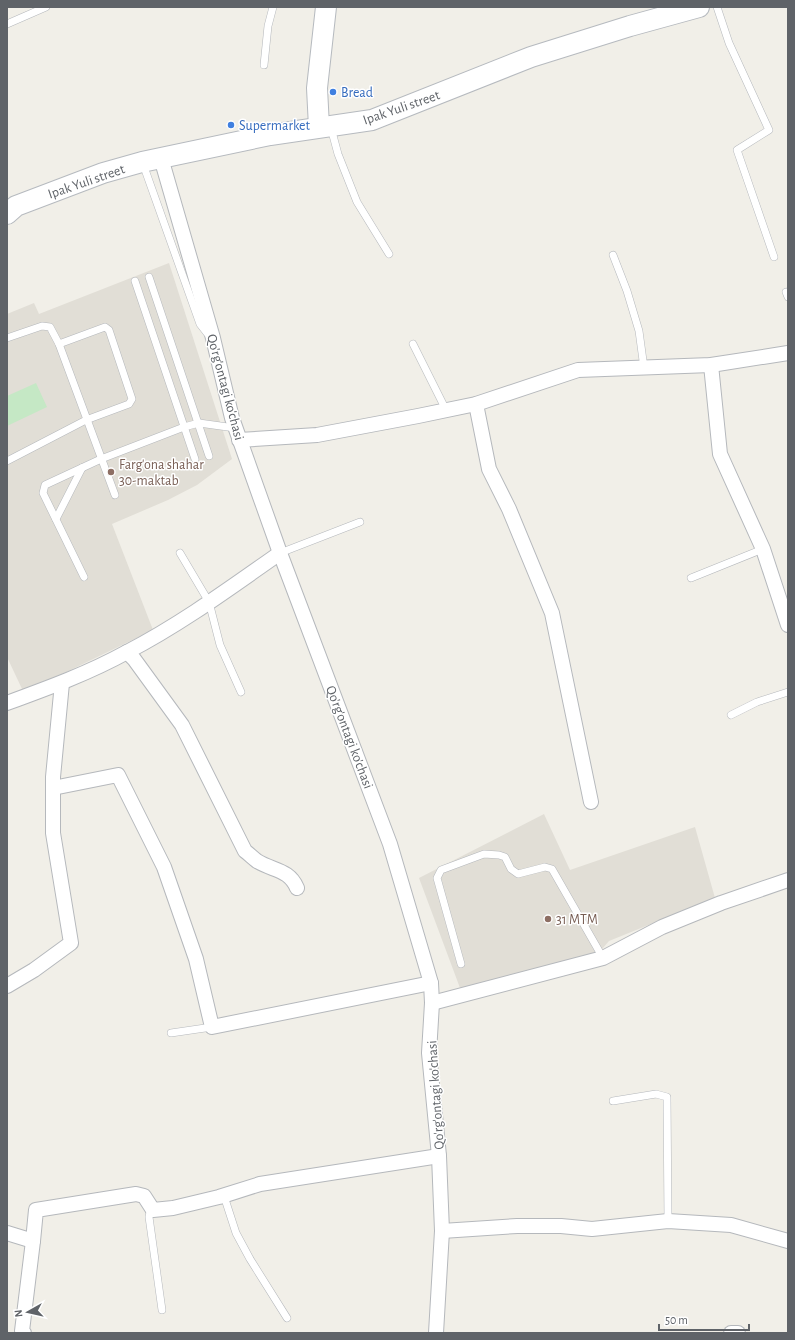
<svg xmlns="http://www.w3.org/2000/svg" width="795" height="1340" viewBox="0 0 795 1340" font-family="'Alegreya Sans',sans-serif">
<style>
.education{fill:#e1ded6}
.green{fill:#c5e8c5}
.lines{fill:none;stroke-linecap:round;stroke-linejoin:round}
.lane-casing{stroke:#b5b8bc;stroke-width:8}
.street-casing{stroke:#b5b8bc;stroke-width:16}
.secondary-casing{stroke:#b6babf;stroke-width:22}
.lane{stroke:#fff;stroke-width:7}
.street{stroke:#fff;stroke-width:14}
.secondary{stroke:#fff;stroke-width:20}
.shop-dot{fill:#3f7fe0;stroke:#fff;stroke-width:1.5}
.education-dot{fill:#8d6e63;stroke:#fff;stroke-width:1.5}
.labels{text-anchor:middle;stroke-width:3;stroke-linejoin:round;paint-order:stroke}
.shop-label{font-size:14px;fill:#366cbe;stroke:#fff;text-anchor:start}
.street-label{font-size:14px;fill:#5f6368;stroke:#fff}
.education-label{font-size:14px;fill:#785e54;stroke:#fff;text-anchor:start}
</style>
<rect width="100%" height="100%" fill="#f1efe8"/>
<g class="education">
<polygon points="169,263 232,459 197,485 168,500 112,524 153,630 56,677 23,691 7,657 7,314 34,303 39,314"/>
<polygon points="544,814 570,870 695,827 715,898 609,941 596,956 460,988 419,878"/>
</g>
<polygon class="green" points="36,383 47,407 7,426 7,396"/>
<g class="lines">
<defs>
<g id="lane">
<polyline points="717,7 729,43 769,130 737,150 774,257"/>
<polyline points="7,24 46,7"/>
<polyline points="264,65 268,26 273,7"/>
<polyline points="331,128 338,154 357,202 389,254"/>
<polyline points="143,164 200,324 207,333"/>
<polyline points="613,255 627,291 639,331 644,368"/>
<polyline points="149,277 209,456"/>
<polyline points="135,281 195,459"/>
<polyline points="786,292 788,297"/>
<polyline points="7,338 42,326 50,327 59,344 115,495"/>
<polyline points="413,344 446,410"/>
<polyline points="7,461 86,420 129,404 132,399 109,330 105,327 59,344"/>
<polyline points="56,519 82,468"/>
<polyline points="180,553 209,602 220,645 241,692"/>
<polyline points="280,553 360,522"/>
<polyline points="84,577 43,493 45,485 101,459 184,427 199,423 235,428"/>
<polyline points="691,578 763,549"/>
<polyline points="731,715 757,702 788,692"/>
<polyline points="461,964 437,878 441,870 484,854 499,855 505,857 511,869 518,874 545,867 552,869 603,958"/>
<polyline points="171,1033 212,1027"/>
<polyline points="613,1101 656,1094 667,1097 668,1221"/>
<polyline points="224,1196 236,1233 250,1259 287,1318"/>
<polyline points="153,1210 150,1212 149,1217 162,1310"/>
</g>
<g id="street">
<polyline points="161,158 213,338 232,418 280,553 390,844 431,983 432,1003 429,1053 439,1156 442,1231 436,1333"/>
<polyline points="711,365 720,454 763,549 788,625"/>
<polyline points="476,404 489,469 509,509 552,613 591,802"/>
<polyline points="239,440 317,435 418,416 476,404 578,370 711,365 788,353"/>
<path d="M127 652 134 659 182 725 245 851C249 854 253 858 257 861 273 871 289 869 297 888"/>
<path d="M7 703C48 688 89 673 127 652 181 624 230 588 280 553"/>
<polyline points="53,788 118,775 164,867 196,959 212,1027 431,983"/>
<polyline points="7,986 34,970 71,943 53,833 53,777 62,683"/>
<polyline points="432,1003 603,958 662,927 721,903 788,880"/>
<polyline points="442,1231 517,1226 561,1226 592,1229 668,1221 731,1225 788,1241"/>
<polyline points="7,1233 33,1241 36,1210 136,1194 144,1196 153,1210 173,1208 219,1197 260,1184 439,1156"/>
<polyline points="24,1333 22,1331 33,1241"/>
<polyline points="731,1333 738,1333"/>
</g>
<g id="secondary">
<polyline points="319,127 317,88 326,7"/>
<polyline points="7,214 16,206 103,173 142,162 270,135 372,120 531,57 630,26 699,7"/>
</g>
</defs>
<use href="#lane" class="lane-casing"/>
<use href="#street" class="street-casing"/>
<use href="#secondary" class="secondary-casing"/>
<use href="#lane" class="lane"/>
<use href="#street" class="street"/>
<use href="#secondary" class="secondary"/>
</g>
<g class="shop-dot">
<circle cx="333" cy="92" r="4"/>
<circle cx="231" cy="125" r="4"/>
</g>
<g class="education-dot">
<circle cx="111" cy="472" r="4"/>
<circle cx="548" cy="919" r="4"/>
</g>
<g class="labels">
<g class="shop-label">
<text x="341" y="97">Bread</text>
<text x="239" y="130">Supermarket</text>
</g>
<g class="street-label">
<text transform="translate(401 107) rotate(-19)" y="5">Ipak Yuli street</text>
<text transform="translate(86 181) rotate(-19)" y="5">Ipak Yuli street</text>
<text transform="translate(226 387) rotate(75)" y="5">Qo'rg'ontagi ko'chasi</text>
<text transform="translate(350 737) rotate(69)" y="5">Qo'rg'ontagi ko'chasi</text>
<text transform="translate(435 1095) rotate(-94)" y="5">Qo'rg'ontagi ko'chasi</text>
</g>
<g class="education-label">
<text x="119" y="469">Farg'ona shahar<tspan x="119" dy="16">30-maktab</tspan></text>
<text x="556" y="924">31 MTM</text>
</g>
</g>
<rect width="795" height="1340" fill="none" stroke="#5f6368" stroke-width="16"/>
<g transform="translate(28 1312) rotate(262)" stroke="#ffffff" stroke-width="3" paint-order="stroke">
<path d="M0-3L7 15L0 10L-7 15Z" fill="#5f6368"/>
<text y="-6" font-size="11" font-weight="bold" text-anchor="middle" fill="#5f6368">N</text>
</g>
<path d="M659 1324v6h90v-6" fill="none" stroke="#5f6368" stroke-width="2"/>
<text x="665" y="1324" font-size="12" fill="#5f6368" stroke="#ffffff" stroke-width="3" paint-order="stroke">50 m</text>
</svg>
